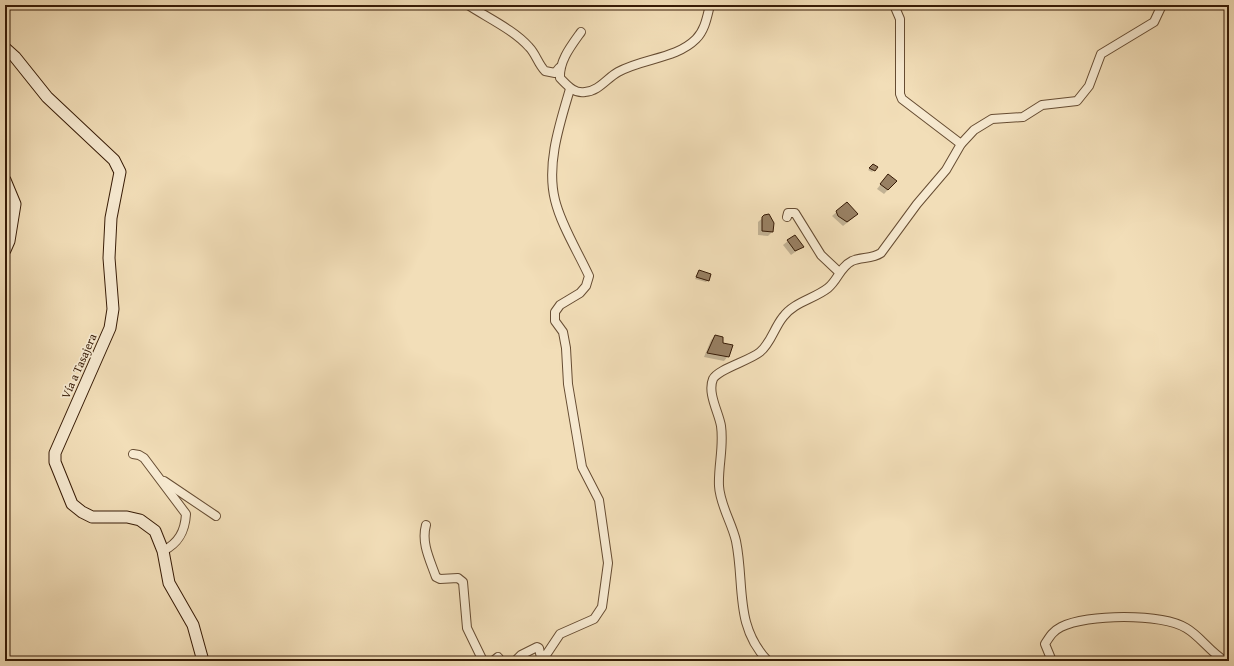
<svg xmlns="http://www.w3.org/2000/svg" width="1234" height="666" viewBox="0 0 1234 666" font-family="'Gentium Book Plus',serif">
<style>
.shadow{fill:#0003}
.building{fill:#988063;stroke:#371b06}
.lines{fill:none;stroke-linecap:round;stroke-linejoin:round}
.street-casing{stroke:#664c32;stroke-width:10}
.secondary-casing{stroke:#371b06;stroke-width:13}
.street{stroke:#f7ead1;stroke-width:8}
.secondary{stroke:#f7ead1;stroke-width:11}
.labels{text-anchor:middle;stroke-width:3.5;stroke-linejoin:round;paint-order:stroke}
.street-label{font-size:12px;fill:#371b06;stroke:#f7ead1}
</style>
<rect width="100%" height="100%" fill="#f2deb8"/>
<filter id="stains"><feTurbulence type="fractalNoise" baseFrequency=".005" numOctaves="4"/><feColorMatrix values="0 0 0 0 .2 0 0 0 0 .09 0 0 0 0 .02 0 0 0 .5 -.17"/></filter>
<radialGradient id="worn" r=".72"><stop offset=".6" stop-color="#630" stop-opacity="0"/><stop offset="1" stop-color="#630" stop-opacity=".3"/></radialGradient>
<g class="shadow">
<polygon points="871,167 877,167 872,172 868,170"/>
<polygon points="884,180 896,181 884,194 877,189"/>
<polygon points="847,203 853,218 843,226 832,216"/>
<polygon points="765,216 772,219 772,232 768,236 758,235 758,222"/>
<polygon points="788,241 802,247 791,255 783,245"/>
<polygon points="699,271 708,280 706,282 695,279"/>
<polygon points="715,336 722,343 728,356 724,361 704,357 711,340"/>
</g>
<g class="building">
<polygon points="873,164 878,167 875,171 869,168"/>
<polygon points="888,174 897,181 888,190 880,184"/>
<polygon points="847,202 858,214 847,222 838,216 836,211"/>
<polygon points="769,214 774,223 773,232 762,231 762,217 764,215"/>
<polygon points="795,235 804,247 795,251 787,240"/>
<polygon points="699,270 711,274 709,281 696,277"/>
<polygon points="715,335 723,337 723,343 733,345 729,357 707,353"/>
</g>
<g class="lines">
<defs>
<g id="street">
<path d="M468 5C488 18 514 30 529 47 536 54 538 64 545 71L555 73 559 68"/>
<polyline points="894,5 900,19 900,94 902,99 961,144"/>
<path d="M581 32C571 46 559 61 560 78 567 85 574 94 585 92 599 91 607 78 618 72 643 58 676 59 696 39 705 30 707 17 710 5"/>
<polyline points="787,217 788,213 795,213 821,255 839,272"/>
<path d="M133 454 139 455 144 458 186 514C185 531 179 543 163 551"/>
<polyline points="164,481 216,516"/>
<path d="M426 525C421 543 430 560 436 577L440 579 458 578 463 582 467 628 483 661"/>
<polyline points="493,661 498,657 501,661"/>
<path d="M515 661 521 655 537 647 539 648 541 658H544L560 634 594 619 602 607 608 563 599 500 582 467 568 384 566 348 563 332 555 321V312L560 305 580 293 586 286 589 276C578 252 561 225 555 200 546 164 560 123 570 89"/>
<path d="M768 661C734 626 745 585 736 541 732 523 720 505 719 486 718 466 724 447 721 426 719 413 707 393 713 379 718 369 749 361 760 352 771 343 774 328 783 317 794 302 814 299 828 288 838 280 840 267 852 261 861 257 872 259 881 253L917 204 946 170 961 144 974 130 992 119 1023 117 1042 105 1077 101 1089 86 1101 54 1154 22 1162 5"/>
<path d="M1052 661 1045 644C1050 636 1053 631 1061 627 1087 614 1161 613 1186 628 1200 636 1209 651 1225 661"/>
</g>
<g id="secondary">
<polyline points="5,48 15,57 47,97 114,160 120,172 111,218 109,258 113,309 110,328 55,453 55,462 72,504 82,512 92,517 127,517 140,520 155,531 163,551 169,583 193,625 203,661"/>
<polyline points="5,180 15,204 9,241 5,250"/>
</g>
</defs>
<use href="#street" class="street-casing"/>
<use href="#secondary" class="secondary-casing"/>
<use href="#street" class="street"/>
<use href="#secondary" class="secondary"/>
</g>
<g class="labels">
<g class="street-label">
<text transform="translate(79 366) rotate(-66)" y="4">Vía a Tasajera</text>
</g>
</g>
<rect width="1234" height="666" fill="none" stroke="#f2deb8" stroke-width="20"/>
<rect x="6" y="6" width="1222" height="654" fill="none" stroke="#371b06" stroke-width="2"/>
<rect x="10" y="10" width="1214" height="646" fill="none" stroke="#371b06"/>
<rect width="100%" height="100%" filter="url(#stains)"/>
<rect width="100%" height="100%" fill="url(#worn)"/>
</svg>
